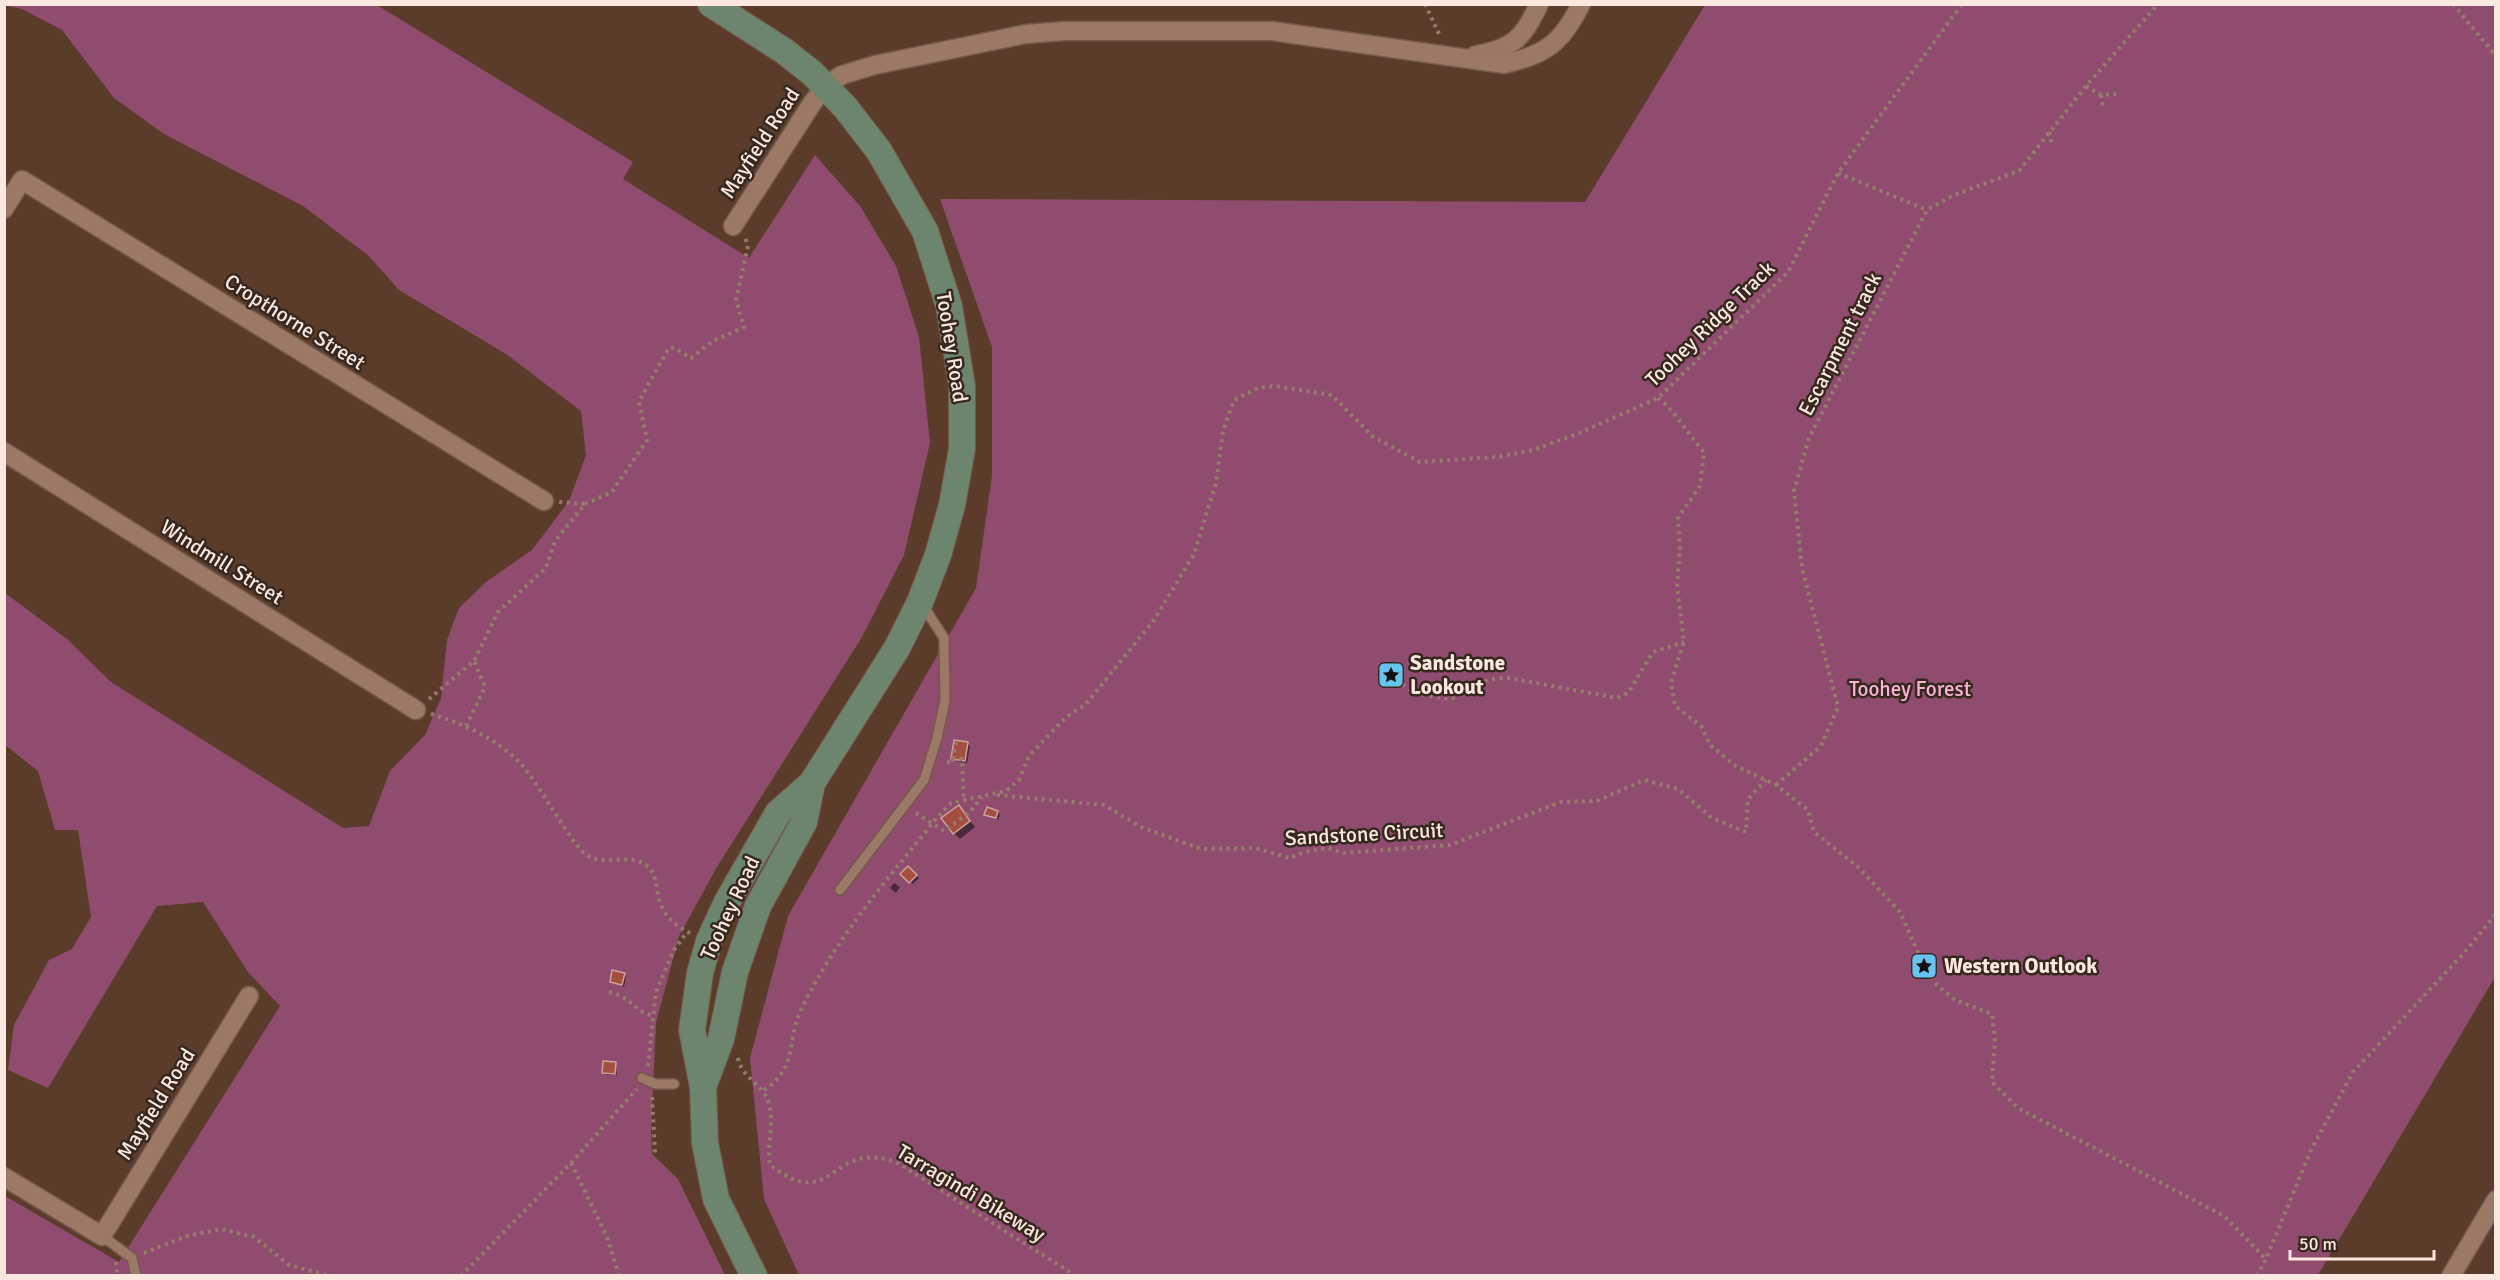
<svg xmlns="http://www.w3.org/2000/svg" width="2500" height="1280" viewBox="0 0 2500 1280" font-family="Signika,sans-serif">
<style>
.green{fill:#8f4c6e}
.shadow{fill:#0007}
.building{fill:#a44d41;stroke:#cea39b;stroke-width:1.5}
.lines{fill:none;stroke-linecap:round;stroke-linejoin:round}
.service-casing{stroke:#74594b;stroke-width:12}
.minor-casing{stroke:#74594b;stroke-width:21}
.secondary-casing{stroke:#74594b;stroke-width:28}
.path{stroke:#977c6e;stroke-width:4;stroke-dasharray:3 4.5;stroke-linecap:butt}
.service{stroke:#9c7866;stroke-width:9}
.minor{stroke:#9c7866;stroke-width:18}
.secondary{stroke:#6d846d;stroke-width:26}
.labels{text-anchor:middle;stroke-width:5;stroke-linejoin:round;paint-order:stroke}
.street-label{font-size:21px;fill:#fce8de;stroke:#36271f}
.poi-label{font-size:21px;font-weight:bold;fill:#fce8de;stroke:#36271f;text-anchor:start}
.park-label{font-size:21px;fill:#fab5d5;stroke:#36271f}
</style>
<rect width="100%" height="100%" fill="#5b3c2b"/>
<g class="green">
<polygon points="5,5 377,5 633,162 623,179 749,258 815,155 860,206 896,266 919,337 930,443 904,555 862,637 717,867 679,936 656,1023 651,1131 652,1154 678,1179 725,1275 5,1275 5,1196 119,1262 280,1006 248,972 203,902 157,906 48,1088 8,1070 14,1025 49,960 72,949 91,917 78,830 55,830 38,771 5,745 5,593 67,639 111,682 343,828 369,826 390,771 425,735 441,698 447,640 459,608 486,582 532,550 569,501 586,455 581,411 506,354 399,290 369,256 303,206 164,134 114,98 62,30 22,9"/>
<polygon points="1705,5 2495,5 2495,977 2318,1275 799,1275 764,1199 750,1058 788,916 976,588 992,476 992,347 940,199 1585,202"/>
</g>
<g class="shadow">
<polygon points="967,744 970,746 967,763 955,761 953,759"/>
<polygon points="998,812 1000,814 998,820 986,814"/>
<polygon points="964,813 975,827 960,839 954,833"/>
<polygon points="908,868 919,878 913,884 902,874"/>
<polygon points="894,883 900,887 896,893 890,888"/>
<polygon points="624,974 626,977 624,987 611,982"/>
<polygon points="615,1063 617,1075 606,1075 604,1072"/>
</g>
<g class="building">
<polygon points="954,740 968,742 965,761 951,759"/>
<polygon points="959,805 970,821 953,834 941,818"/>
<polygon points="987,807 998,811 996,818 984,815"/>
<polygon points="908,866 917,875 909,883 900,874"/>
<polygon points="612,970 625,973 622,985 610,982"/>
<polygon points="603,1061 616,1062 615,1074 602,1073"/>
</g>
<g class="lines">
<defs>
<g id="service">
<polyline points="840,890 924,780 937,738 945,700 944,638 922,604"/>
<polyline points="642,1078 656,1084 674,1084"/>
<polyline points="102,1236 132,1258 136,1276"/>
</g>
<g id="minor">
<path d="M1476 55C1512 49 1524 38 1539 4"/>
<polyline points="4,209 22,180 544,501"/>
<path d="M733 226 813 102 826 86 842 75 875 65 1026 34 1064 31H1272L1504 64C1545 55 1562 43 1581 4"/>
<polyline points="4,452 416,710"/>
<polyline points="4,1177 102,1236 249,996"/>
<polyline points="2451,1276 2496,1200"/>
</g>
<g id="secondary">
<polyline points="711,4 784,51 812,73 845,107 879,151 925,231 949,306 962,386 962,449 952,505 938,555 920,602 897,648 812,783 778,813 727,902 709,941 700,973 692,1030 703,1087 705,1143 716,1199 754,1276"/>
<polyline points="703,1087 721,1039 735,972 758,906 804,822 812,783"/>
</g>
</defs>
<use href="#service" class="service-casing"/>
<use href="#minor" class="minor-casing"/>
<use href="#secondary" class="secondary-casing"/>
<g class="path">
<polyline points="1425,4 1440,36"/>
<polyline points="2453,4 2496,56"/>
<polyline points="2086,86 2101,95 2116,94"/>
<polyline points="2101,95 2103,108"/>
<polyline points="2049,132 2052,144"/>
<polyline points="1838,173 1927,210"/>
<path d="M1658 398C1676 411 1688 435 1704 452L1700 486 1678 518 1680 549 1677 587 1684 642 1671 682 1675 706 1701 726 1710 745 1736 766 1776 785 1808 810 1814 832 1858 867 1900 912 1924 966 1937 985 1955 1000 1992 1014 1995 1041 1992 1082 2018 1108 2224 1216 2266 1259"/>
<polyline points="585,504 612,492 647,440 639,401 669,348 675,348 691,358 713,341 744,327 736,300 748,246 745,237"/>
<polyline points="1391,675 1414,693 1435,697 1451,699 1490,679 1509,678 1617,698 1628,693 1653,652 1684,642"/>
<polyline points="429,699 474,661 498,612 546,568 555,541 585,504 559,502"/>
<path d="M431 714C464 724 498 739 522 765 533 778 543 795 553 810 562 823 571 839 582 851 601 870 626 851 646 865 666 880 644 910 690 933"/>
<polyline points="466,726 485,687 474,661"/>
<polyline points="956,742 953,758 962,759 964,800"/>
<polyline points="947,762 953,763 953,758"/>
<polyline points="1776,785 1821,746 1838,707 1802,568 1794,491 1809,438 1927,210 1954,195 2019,171 2086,86 2158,4"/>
<polyline points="997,795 1104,805 1141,827 1201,849 1255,848 1289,858 1304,852 1328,848 1344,853 1450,845 1561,802 1597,801 1644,780 1678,789 1712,818 1746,832 1748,799 1766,780"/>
<polyline points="916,813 944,831 970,812 982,797"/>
<path d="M609 992C633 998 632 1010 653 1016"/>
<path d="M738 1058C742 1079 764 1084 769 1104 775 1124 766 1145 770 1165 780 1172 790 1180 803 1182 837 1187 843 1142 898 1163L1076 1276"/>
<polyline points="648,1066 656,992 674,950 687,932"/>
<path d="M764 1090C798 1068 786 1042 801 1010 836 937 890 876 941 813L951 803 1006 791 1019 780 1029 756 1065 718 1086 704 1154 620 1194 554 1216 483 1223 431 1234 400 1258 388 1275 386 1332 395 1372 436 1420 462 1497 457 1533 450 1577 434 1658 398 1788 272 1838 173 1962 4"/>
<polyline points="652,1097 655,1153"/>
<polyline points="571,1163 607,1237 619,1276"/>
<polyline points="144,1253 187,1236 221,1229 254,1237 289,1265 330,1276"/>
<polyline points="116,1262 117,1276"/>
<polyline points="461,1276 571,1163 637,1089"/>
<polyline points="2257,1276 2266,1259 2311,1150 2353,1072 2463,954 2496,914"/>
</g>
<use href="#service" class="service"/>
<use href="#minor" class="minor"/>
<use href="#secondary" class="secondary"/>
</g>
<defs>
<symbol id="sight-square" viewBox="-11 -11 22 22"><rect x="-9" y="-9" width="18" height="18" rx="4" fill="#66c4ef" stroke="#36271f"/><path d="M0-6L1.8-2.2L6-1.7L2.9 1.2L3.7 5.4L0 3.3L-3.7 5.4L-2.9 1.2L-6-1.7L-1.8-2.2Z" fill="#111"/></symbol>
</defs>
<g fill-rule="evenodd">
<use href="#sight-square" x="1376" y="660" width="30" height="30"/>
<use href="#sight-square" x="1909" y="951" width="30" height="30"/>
</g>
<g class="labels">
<g class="street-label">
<text transform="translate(760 143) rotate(-57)" y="7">Mayfield Road</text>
<text transform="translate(295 322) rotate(32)" y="7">Cropthorne Street</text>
<text transform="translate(1710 324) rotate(-44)" y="7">Toohey Ridge Track</text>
<text transform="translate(1840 344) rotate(-63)" y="7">Escarpment track</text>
<text transform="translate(952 347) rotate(81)" y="7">Toohey Road</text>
<text transform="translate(222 562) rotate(32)" y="7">Windmill Street</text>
<text transform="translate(1364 834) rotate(-3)" y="7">Sandstone Circuit</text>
<text transform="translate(730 908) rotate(-65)" y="7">Toohey Road</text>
<text transform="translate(156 1104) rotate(-58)" y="7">Mayfield Road</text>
<text transform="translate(971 1193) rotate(31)" y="7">Tarragindi Bikeway</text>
</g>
<g class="poi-label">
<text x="1410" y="670">Sandstone<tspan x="1410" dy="24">Lookout</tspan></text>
<text x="1944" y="973">Western Outlook</text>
</g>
<g class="park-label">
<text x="1910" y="696">Toohey Forest</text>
</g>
</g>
<rect width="2500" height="1280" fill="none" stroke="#fce8de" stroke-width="12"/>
<path d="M2290 1250v9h144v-9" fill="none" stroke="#fce8de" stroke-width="3"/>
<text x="2299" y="1250" font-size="18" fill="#fce8de" stroke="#36271f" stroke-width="4.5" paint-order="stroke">50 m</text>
</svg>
